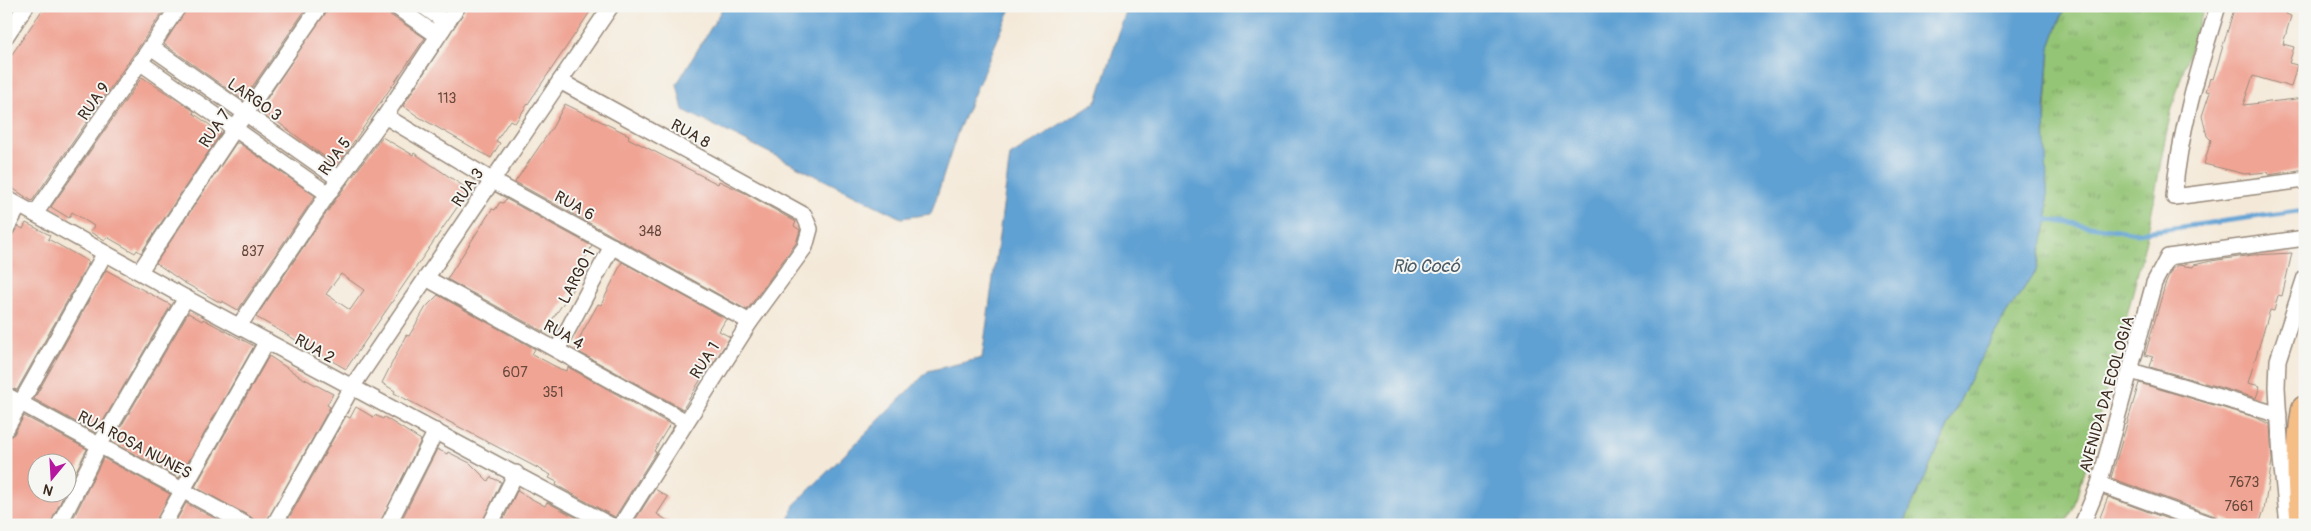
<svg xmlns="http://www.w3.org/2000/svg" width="2311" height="531" viewBox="0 0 2311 531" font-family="Pangolin,sans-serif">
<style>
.grass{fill:url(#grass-tufts);stroke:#68784a}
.water{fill:#60a1d3;stroke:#4e6678}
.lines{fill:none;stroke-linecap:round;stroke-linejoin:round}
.stream{stroke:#60a1d3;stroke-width:5}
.building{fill:#f0a494;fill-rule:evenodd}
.minor-casing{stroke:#988a7b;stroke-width:18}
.trunk-casing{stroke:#988a7b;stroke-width:29}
.minor{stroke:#fff;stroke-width:15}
.trunk{stroke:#f6be87;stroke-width:26}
.labels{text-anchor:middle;stroke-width:4;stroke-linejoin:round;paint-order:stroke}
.number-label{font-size:14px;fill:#68483c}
.street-label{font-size:16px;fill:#3b2a1e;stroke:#f6f6f2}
.water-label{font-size:18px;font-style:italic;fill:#4a5a66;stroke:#f6f6f2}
</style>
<defs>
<pattern id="grass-tufts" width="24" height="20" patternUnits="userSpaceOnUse" patternTransform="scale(1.25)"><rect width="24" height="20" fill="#94c576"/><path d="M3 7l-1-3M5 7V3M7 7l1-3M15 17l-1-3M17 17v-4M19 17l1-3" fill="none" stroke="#7aa060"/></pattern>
</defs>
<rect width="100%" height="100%" fill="#f6f6f2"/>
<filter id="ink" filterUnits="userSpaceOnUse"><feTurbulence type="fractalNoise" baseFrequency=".02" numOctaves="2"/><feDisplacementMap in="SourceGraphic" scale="10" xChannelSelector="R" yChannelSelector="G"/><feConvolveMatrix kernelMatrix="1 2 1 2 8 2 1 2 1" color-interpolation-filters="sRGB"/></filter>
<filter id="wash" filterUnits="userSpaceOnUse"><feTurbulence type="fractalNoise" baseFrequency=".0096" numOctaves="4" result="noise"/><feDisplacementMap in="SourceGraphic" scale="20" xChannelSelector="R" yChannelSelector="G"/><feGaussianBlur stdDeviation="1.12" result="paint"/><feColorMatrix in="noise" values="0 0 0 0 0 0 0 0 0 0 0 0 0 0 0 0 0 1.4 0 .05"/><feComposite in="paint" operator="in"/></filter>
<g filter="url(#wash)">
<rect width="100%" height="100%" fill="#f4e9d8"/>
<path class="grass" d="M2065 6H2205C2192 45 2177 85 2168 125 2159 166 2154 207 2144 248 2123 335 2097 420 2074 507L2065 525H1903L1973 372 2006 314 2036 271 2050 47Z"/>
<g class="water">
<polygon points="724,6 1012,6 958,131 931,214 901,218 683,110 677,84"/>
<polygon points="1130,6 2065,6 2050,47 2045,112 2048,220 2036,271 2006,314 1973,372 1903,525 788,525 794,505 928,371 982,358 1010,156 1097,101 1127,8"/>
</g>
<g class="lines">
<polyline class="stream" points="2043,219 2137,233 2305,210"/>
</g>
<g id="blocks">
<g class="building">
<polygon points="45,6 167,6 32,201 6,184 6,63"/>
<polygon points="188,6 308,6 243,100 164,44"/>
<polygon points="329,6 377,6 425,38 337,166 260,109"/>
<polygon points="467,6 594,6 515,123 510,120 496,141 500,143 491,158 419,117 403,106"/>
<polygon points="2235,6 2288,6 2286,14 2291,16 2283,44 2294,47 2289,63 2297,65 2291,87 2253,76 2243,105 2305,98 2305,169 2269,175 2268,172 2245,174 2204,164 2211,140 2207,136 2202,116 2210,92 2206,91 2210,78 2213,79"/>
<polygon points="142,77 194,111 193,113 221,133 141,253 137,250 135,253 107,237 105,240 90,232 94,226 72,212 69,218 51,207"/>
<polygon points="565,104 629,135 628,138 710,180 718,184 719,181 747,194 796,222 794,226 800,230 796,243 747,310 515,182 552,128"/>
<path d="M382 137 413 155 414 153 469 190 346 369 256 317 336 199ZM341 274 364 290 350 310 326 294Z"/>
<polygon points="236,143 239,143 315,196 238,310 222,301 221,303 183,282 156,263"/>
<polygon points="506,199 592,246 572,280 576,282 572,290 544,332 447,279 492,209 495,210 500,202 503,203"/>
<polygon points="26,223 50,235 48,239 89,262 17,390 6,386 6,245 18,226 23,229"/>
<polygon points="2292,253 2282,296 2278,295 2274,311 2270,310 2248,383 2260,386 2256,398 2150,367 2153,357 2145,355 2165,285 2172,269 2178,265 2193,267 2194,265 2211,261 2253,255"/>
<polygon points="622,262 726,319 719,331 730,337 712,365 710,364 683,409 577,351 581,342 579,341 582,333 598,304 601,305"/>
<polygon points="106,270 171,305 96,433 34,399"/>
<polygon points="438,295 535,349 532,354 560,369 567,371 568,367 670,424 654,451 656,452 615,517 556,485 557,482 549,478 551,475 394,393 395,391 382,383 406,335 409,336 426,307"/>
<polygon points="188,313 202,321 203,319 254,346 179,478 112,442"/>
<polygon points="269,356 299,376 333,394 327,405 330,407 265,525 256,525 251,517 195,487"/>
<polygon points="2139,383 2251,416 2270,424 2272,461 2264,510 2259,525 2241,525 2222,518 2221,524 2215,516 2111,478"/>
<polygon points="356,407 373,417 375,415 383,419 384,417 421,440 379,525 285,525 346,416 350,418"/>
<polygon points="24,416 87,449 68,487 68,464 38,464 38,494 64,494 50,525 6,525 6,438 14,434"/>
<polygon points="437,449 447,454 448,452 470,463 488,481 490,477 501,482 481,525 399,525"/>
<polygon points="103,458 170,494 154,525 70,525"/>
<polygon points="655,489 668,497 657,514 674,525 632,525"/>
<polygon points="517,491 545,506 547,502 590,525 501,525"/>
<polygon points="2108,497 2184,525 2097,525"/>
<polygon points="186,503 227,525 174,525"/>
</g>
</g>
</g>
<g filter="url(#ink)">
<use href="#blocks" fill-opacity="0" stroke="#988a7b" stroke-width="1"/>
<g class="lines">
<defs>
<g id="minor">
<polyline points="395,6 431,31 442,30"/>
<polyline points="423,6 440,18 442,30"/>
<path d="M2218 6C2199 68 2179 132 2174 197L2305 180"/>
<polyline points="6,36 26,6"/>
<polyline points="151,47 339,179"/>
<polyline points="141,63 328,194"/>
<polyline points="560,81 804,215 810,229 805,247 750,322 621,525"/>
<polyline points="385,116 493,181 750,322"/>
<polyline points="6,198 186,298 610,525"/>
<polyline points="35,214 179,6"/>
<polyline points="6,229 19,206"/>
<polyline points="140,271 234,130 320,6"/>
<polyline points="426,278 685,421"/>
<polyline points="239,326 328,194 385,116 458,6"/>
<polyline points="557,350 612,246"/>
<polyline points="2131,371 2279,415"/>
<polyline points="6,395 247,525"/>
<polyline points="6,429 105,253"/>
<polyline points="2099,484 2212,525"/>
<polyline points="59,525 100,444 186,298"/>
<polyline points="163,525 267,341"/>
<polyline points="274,525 352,387 611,6"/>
<polyline points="388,525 436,431"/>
<polyline points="490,525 516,473"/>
<polyline points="2082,525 2099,484 2154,283 2168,257 2305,238"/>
<polyline points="2288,525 2281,459 2277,387 2278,360 2305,277"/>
</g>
<path id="trunk" d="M2304 525C2300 487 2298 447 2305 409"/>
</defs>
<use href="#minor" class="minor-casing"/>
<use href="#trunk" class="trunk-casing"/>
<use href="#minor" class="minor"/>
<use href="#trunk" class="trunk"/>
</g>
</g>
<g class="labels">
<g class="number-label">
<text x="447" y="103">113</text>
<text x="650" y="236">348</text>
<text x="253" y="256">837</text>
<text x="515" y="377">607</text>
<text x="553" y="397">351</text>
<text x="2244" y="487">7673</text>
<text x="2239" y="511">7661</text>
</g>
<g class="street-label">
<text transform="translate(255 99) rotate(35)" y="6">LARGO 3</text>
<text transform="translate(93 101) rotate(-55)" y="6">RUA 9</text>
<text transform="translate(214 128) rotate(-56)" y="6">RUA 7</text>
<text transform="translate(691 133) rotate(29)" y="6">RUA 8</text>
<text transform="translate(334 156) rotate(-54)" y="6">RUA 5</text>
<text transform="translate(467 187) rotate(-55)" y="6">RUA 3</text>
<text transform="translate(575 205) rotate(29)" y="6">RUA 6</text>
<text transform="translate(576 276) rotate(-62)" y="6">LARGO 1</text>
<text transform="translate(564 334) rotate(29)" y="6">RUA 4</text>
<text transform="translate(315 348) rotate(29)" y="6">RUA 2</text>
<text transform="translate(704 360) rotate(-57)" y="6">RUA 1</text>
<text transform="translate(2106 394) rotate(-74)" y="6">AVENIDA DA ECOLOGIA</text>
<text transform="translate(135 444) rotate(28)" y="6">RUA ROSA NUNES</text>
</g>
<g class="water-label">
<text x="1426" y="272">Rio Cocó</text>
</g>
</g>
<rect width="2311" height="531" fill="none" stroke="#f6f6f2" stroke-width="25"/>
<g transform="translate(52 478) rotate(198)"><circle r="24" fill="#f6f6f2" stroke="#aba49d"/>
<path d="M0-4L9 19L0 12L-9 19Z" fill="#b5179e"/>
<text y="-8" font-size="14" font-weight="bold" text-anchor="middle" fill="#3b2a1e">N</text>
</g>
</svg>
